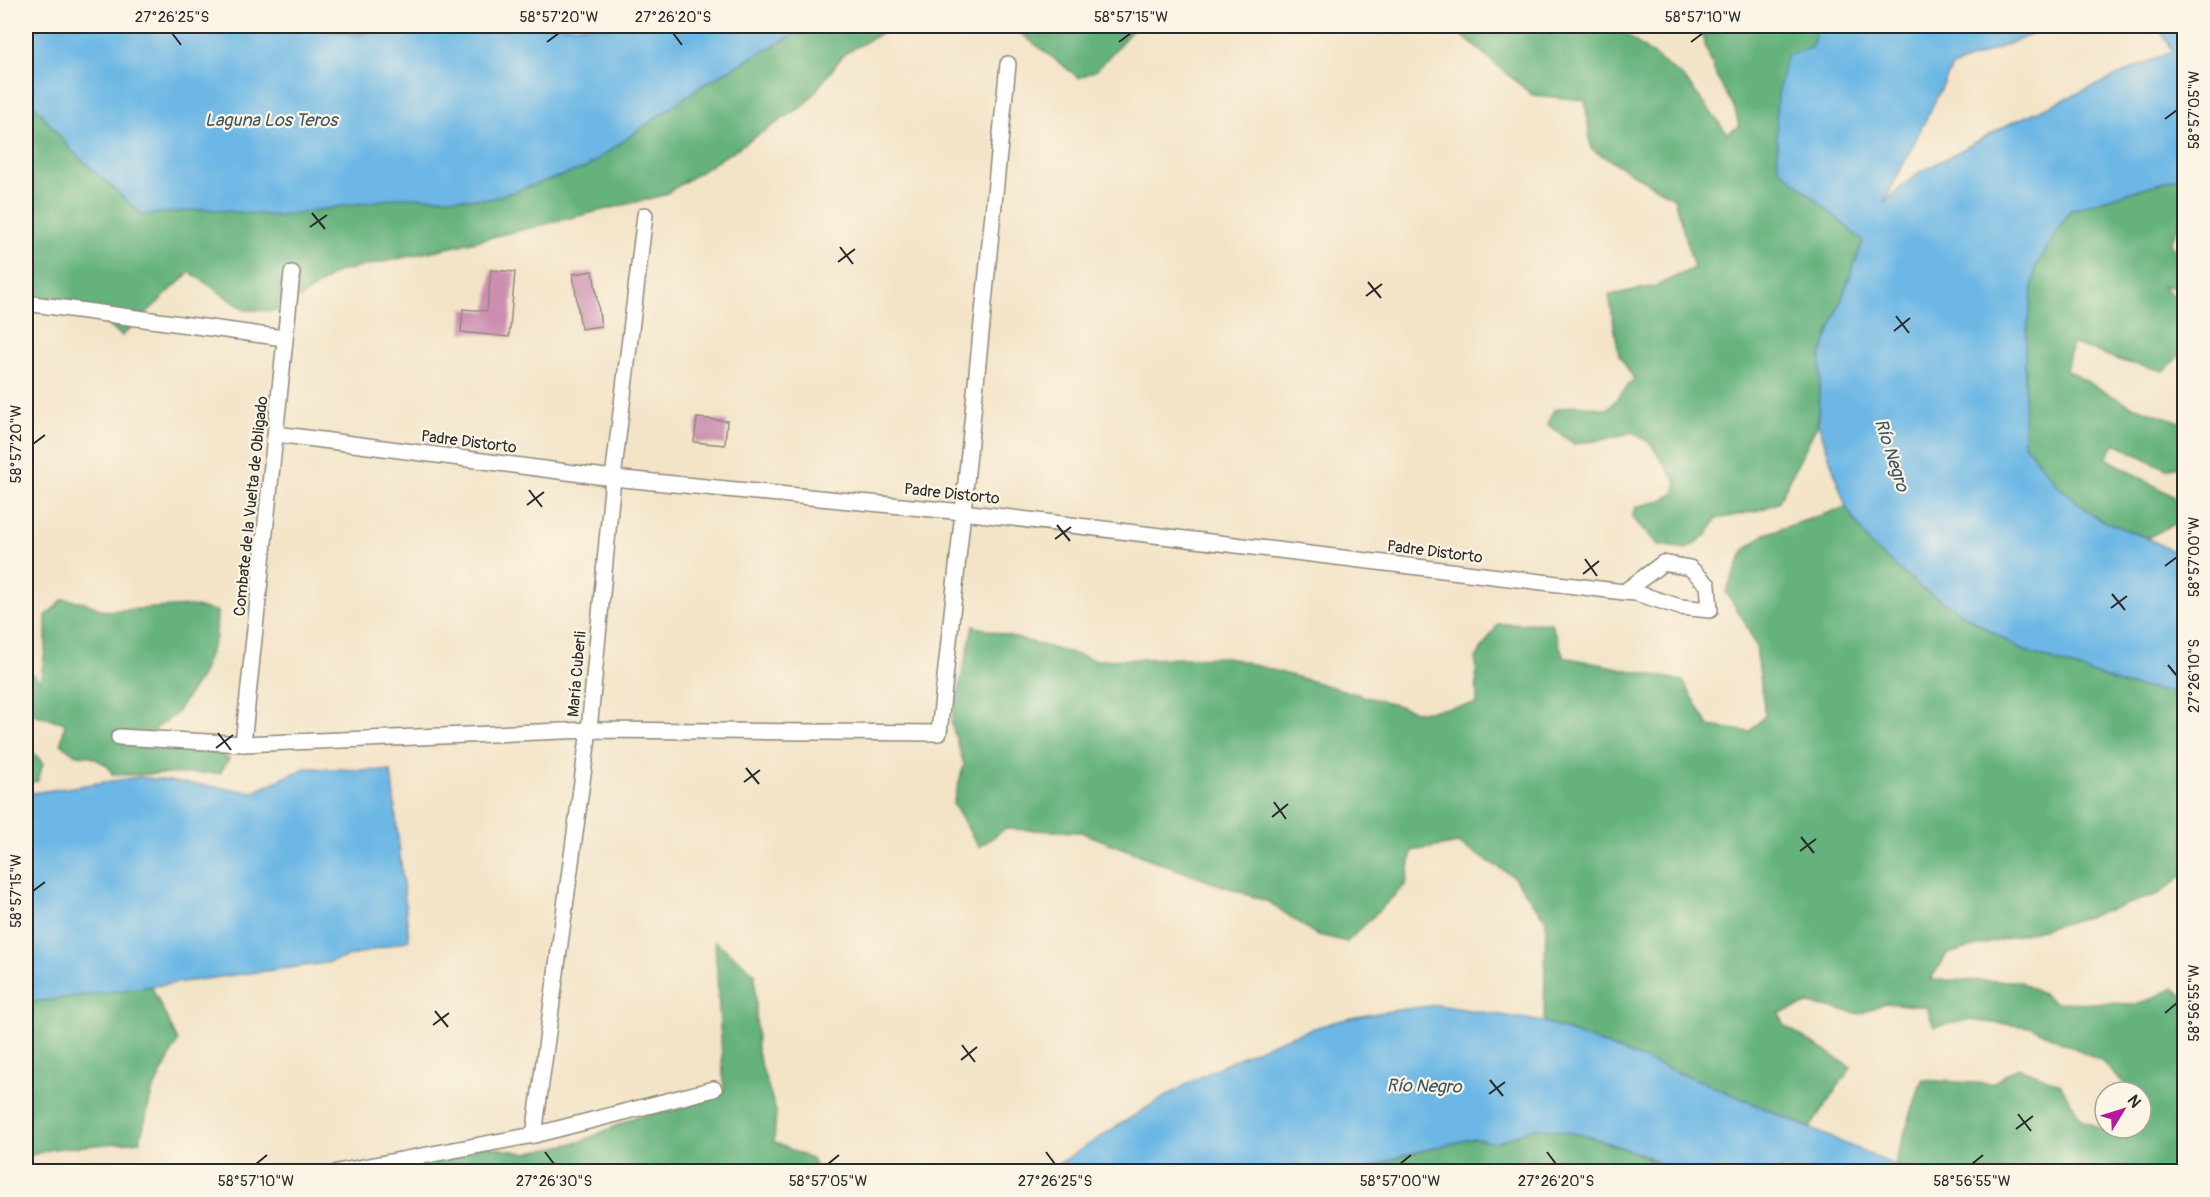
<svg xmlns="http://www.w3.org/2000/svg" width="2210" height="1197" viewBox="0 0 2210 1197" font-family="Pangolin,sans-serif">
<style>
.forest{fill:#65b27d;stroke:#486e54;stroke-width:1.5}
.water{fill:#6cb7e5;stroke:#4c7188;stroke-width:1.5}
.building{fill:#cc8fb2}
.lines{fill:none;stroke-linecap:round;stroke-linejoin:round}
.street-casing{stroke:#8f887a;stroke-width:18}
.street{stroke:#fff;stroke-width:15}
.ticks{fill:none;stroke:#2b2b2b;stroke-width:2}
.labels{text-anchor:middle;stroke-width:4.5;stroke-linejoin:round;paint-order:stroke}
.street-label{font-size:16px;fill:#2b2b2b;stroke:#fcf5e5}
.water-label{font-size:18px;font-style:italic;fill:#3e5563;stroke:#fcf5e5}
.neatline{fill:none;stroke:#2b2b2b;stroke-width:2}
.ticks-label{font-size:15px;text-anchor:middle;fill:#2b2b2b}
</style>
<rect width="100%" height="100%" fill="#fcf5e5"/>
<filter id="ink" filterUnits="userSpaceOnUse"><feTurbulence type="fractalNoise" baseFrequency=".0167" numOctaves="2"/><feDisplacementMap in="SourceGraphic" scale="12" xChannelSelector="R" yChannelSelector="G"/><feConvolveMatrix kernelMatrix="1 2 1 2 8 2 1 2 1" color-interpolation-filters="sRGB"/></filter>
<filter id="wash" filterUnits="userSpaceOnUse"><feTurbulence type="fractalNoise" baseFrequency=".008" numOctaves="4" result="noise"/><feDisplacementMap in="SourceGraphic" scale="24" xChannelSelector="R" yChannelSelector="G"/><feGaussianBlur stdDeviation="1.35" result="paint"/><feColorMatrix in="noise" values="0 0 0 0 0 0 0 0 0 0 0 0 0 0 0 0 0 1.4 0 .05"/><feComposite in="paint" operator="in"/></filter>
<g filter="url(#wash)">
<rect width="100%" height="100%" fill="#f3e4c8"/>
<g class="forest">
<polygon points="310,26 417,26 355,35"/>
<polygon points="809,26 894,26 844,54 805,105 664,195 456,246 337,272 282,311 245,310 190,272 122,336 80,305 50,302 26,293 26,94 71,150 143,215 206,209 279,216 402,197 490,199 585,168 704,84"/>
<polygon points="1011,26 1136,26 1097,70 1079,78"/>
<polygon points="1451,26 1615,26 1685,79 1727,133 1739,127 1735,109 1717,78 1698,26 1817,26 1812,48 1778,166 1863,241 1821,355 1818,423 1778,503 1757,511 1716,519 1707,535 1687,549 1658,545 1632,517 1636,507 1660,501 1674,494 1677,483 1651,444 1633,432 1607,439 1574,444 1547,424 1554,410 1576,405 1608,409 1634,379 1619,355 1609,295 1656,286 1694,268 1674,198 1591,149 1585,100 1532,95"/>
<polygon points="2184,176 2184,216 2182,217 2170,245 2184,256 2184,288 2162,286 2184,304 2184,351 2164,371 2125,362 2072,343 2066,370 2129,405 2184,423 2184,465 2166,469 2115,443 2106,458 2173,496 2182,520 2147,538 2096,518 2057,485 2024,444 2025,349 2035,268 2070,210"/>
<polygon points="1846,507 1870,544 1921,588 2020,649 2126,685 2184,694 2184,874 2159,894 2081,919 1947,954 1930,980 2019,981 2055,1002 2140,1004 2174,988 2184,997 2184,1171 1908,1172 1894,1165 1922,1080 1991,1084 2018,1067 2060,1084 2082,1120 2114,1135 2133,1128 2141,1128 2144,1103 2141,1100 2141,1092 2133,1092 2100,1060 2031,1027 1968,1020 1934,1027 1926,1007 1885,1003 1860,1014 1809,1004 1779,1013 1785,1026 1851,1067 1810,1128 1701,1081 1544,1022 1546,920 1513,876 1458,843 1412,851 1406,884 1347,942 1315,934 1269,902 1194,876 1081,832 1005,829 979,847 953,804 964,764 951,723 973,626 1096,660 1227,657 1420,712 1477,704 1476,658 1498,624 1551,623 1564,657 1683,681 1709,726 1750,732 1765,715 1756,646 1743,619 1726,592 1744,551 1765,534"/>
<polygon points="63,599 84,602 104,611 190,606 217,611 216,637 201,676 176,714 158,727 139,747 210,749 229,759 220,773 113,775 107,765 90,756 76,755 61,744 65,723 26,712 26,668 40,681 46,645 46,616"/>
<polygon points="26,745 43,763 38,781 26,783"/>
<polygon points="715,941 755,973 757,1052 776,1111 774,1142 813,1160 817,1171 719,1172 712,1167 668,1164 657,1172 403,1172 429,1152 474,1144 525,1153 580,1142 638,1116 676,1110 724,1092"/>
<polygon points="151,986 178,1041 152,1092 140,1141 52,1149 26,1157 26,1003"/>
<polygon points="1537,1127 1584,1135 1634,1152 1673,1171 1362,1172 1401,1156 1474,1138 1495,1143"/>
<polygon points="74,1168 109,1171 41,1171 43,1169"/>
</g>
<g class="water">
<polygon points="26,26 310,26 355,35 417,26 809,26 704,84 585,168 490,199 402,197 279,216 206,209 143,215 71,150 26,94"/>
<polygon points="1817,26 2052,26 1952,67 1884,203 1915,175 2009,124 2173,51 2157,26 2184,26 2184,176 2070,210 2035,268 2025,349 2024,444 2057,485 2096,518 2147,538 2184,557 2184,694 2126,685 2020,649 1921,588 1870,544 1846,507 1818,423 1821,355 1863,241 1778,167 1776,104 1786,56 1812,48"/>
<polygon points="305,768 391,771 409,940 326,963 26,1003 26,794 139,777 254,792"/>
<path d="M1438 1005 1544 1022 1701 1081 1908 1171H1675L1644 1155 1584 1135 1537 1127 1495 1143 1474 1138 1401 1156 1362 1171H1048C1135 1114 1221 1056 1321 1026 1359 1014 1399 1010 1438 1005Z"/>
</g>
<g id="blocks">
<g class="building">
<polygon points="491,270 515,272 509,337 461,332 463,309 487,311"/>
<polygon points="593,271 601,326 581,329 573,274"/>
<polygon points="697,418 727,421 725,445 694,442"/>
</g>
</g>
</g>
<g filter="url(#ink)">
<use href="#blocks" fill-opacity="0" stroke="#8f887a" stroke-width="1.5"/>
<g class="lines">
<defs>
<g id="street">
<polyline points="26,303 284,338"/>
<polyline points="276,434 613,478 963,512 1624,592 1636,593 1680,607 1710,610 1708,585 1690,568 1663,563 1624,592"/>
<polyline points="119,737 243,744 589,730 939,733 963,512 1008,64"/>
<polyline points="243,744 292,273"/>
<polyline points="534,1135 589,730 613,478 645,215"/>
<polyline points="337,1172 534,1135 714,1089"/>
</g>
</defs>
<use href="#street" class="street-casing"/>
<use href="#street" class="street"/>
</g>
</g>
<path class="ticks" d="M172 33 181 45M673 33 682 45M547 42 559 33M1119 42 1131 33M1691 42 1703 33M2165 119 2177 110M312 213 325 229M310 227 327 215M840 247 853 264M838 262 855 249M1368 282 1381 298M1366 296 1382 284M1896 316 1909 333M1894 331 1910 318M33 444 45 435M529 490 542 507M527 505 544 492M1057 525 1070 541M1055 539 1071 527M1585 559 1597 576M2165 566 2177 557M1583 574 1599 561M2112 594 2125 610M2111 608 2127 596M2168 665 2177 676M218 733 231 750M216 748 233 735M746 768 759 784M744 782 760 770M1274 802 1286 819M1272 817 1288 804M1801 837 1814 853M1800 851 1816 839M33 891 45 882M435 1011 448 1027M2165 1013 2177 1003M433 1025 449 1013M962 1045 975 1062M961 1060 977 1047M1490 1080 1503 1096M1489 1094 1505 1082M2018 1114 2031 1131M2016 1129 2033 1116M545 1152 554 1164M1046 1152 1055 1164M1547 1152 1556 1164M256 1164 267 1155M828 1164 839 1155M1400 1164 1411 1155M1972 1164 1983 1155"/>
<g class="labels">
<g class="street-label">
<text transform="translate(469 441) rotate(7)" y="6">Padre Distorto</text>
<text transform="translate(952 493) rotate(6)" y="6">Padre Distorto</text>
<text transform="translate(250 506) rotate(-84)" y="6">Combate de la Vuelta de Obligado</text>
<text transform="translate(1435 551) rotate(7)" y="6">Padre Distorto</text>
<text transform="translate(576 674) rotate(-85)" y="6">María Cuberli</text>
</g>
<g class="water-label">
<text x="271" y="126">Laguna Los Teros</text>
<text transform="translate(1892 455) rotate(72)" y="6">Río Negro</text>
<text transform="translate(1424 1086) rotate(1)" y="6">Río Negro</text>
</g>
</g>
<rect width="2210" height="1197" fill="none" stroke="#fcf5e5" stroke-width="66"/>
<g transform="translate(2123 1110) rotate(52)"><circle r="28" fill="#fcf5e5" stroke="#a8a49b" stroke-width="1.5"/>
<path d="M0-4.5L10 22L0 15L-10 22Z" fill="#b5179e"/>
<text y="-9" font-size="16" font-weight="bold" text-anchor="middle" fill="#2b2b2b">N</text>
</g>
<rect x="33" y="33" width="2144" height="1131" class="neatline"/>
<g class="ticks-label">
<text x="172" y="22">27°26'25"S</text>
<text x="559" y="22">58°57'20"W</text>
<text x="673" y="22">27°26'20"S</text>
<text x="1131" y="22">58°57'15"W</text>
<text x="1703" y="22">58°57'10"W</text>
<text transform="translate(2194 110) rotate(-90)" y="5">58°57'05"W</text>
<text transform="translate(16 444) rotate(-90)" y="5">58°57'20"W</text>
<text transform="translate(2194 557) rotate(-90)" y="5">58°57'00"W</text>
<text transform="translate(2194 676) rotate(-90)" y="5">27°26'10"S</text>
<text transform="translate(16 891) rotate(-90)" y="5">58°57'15"W</text>
<text transform="translate(2194 1003) rotate(-90)" y="5">58°56'55"W</text>
<text x="256" y="1186">58°57'10"W</text>
<text x="554" y="1186">27°26'30"S</text>
<text x="828" y="1186">58°57'05"W</text>
<text x="1055" y="1186">27°26'25"S</text>
<text x="1400" y="1186">58°57'00"W</text>
<text x="1556" y="1186">27°26'20"S</text>
<text x="1972" y="1186">58°56'55"W</text>
</g>
</svg>
